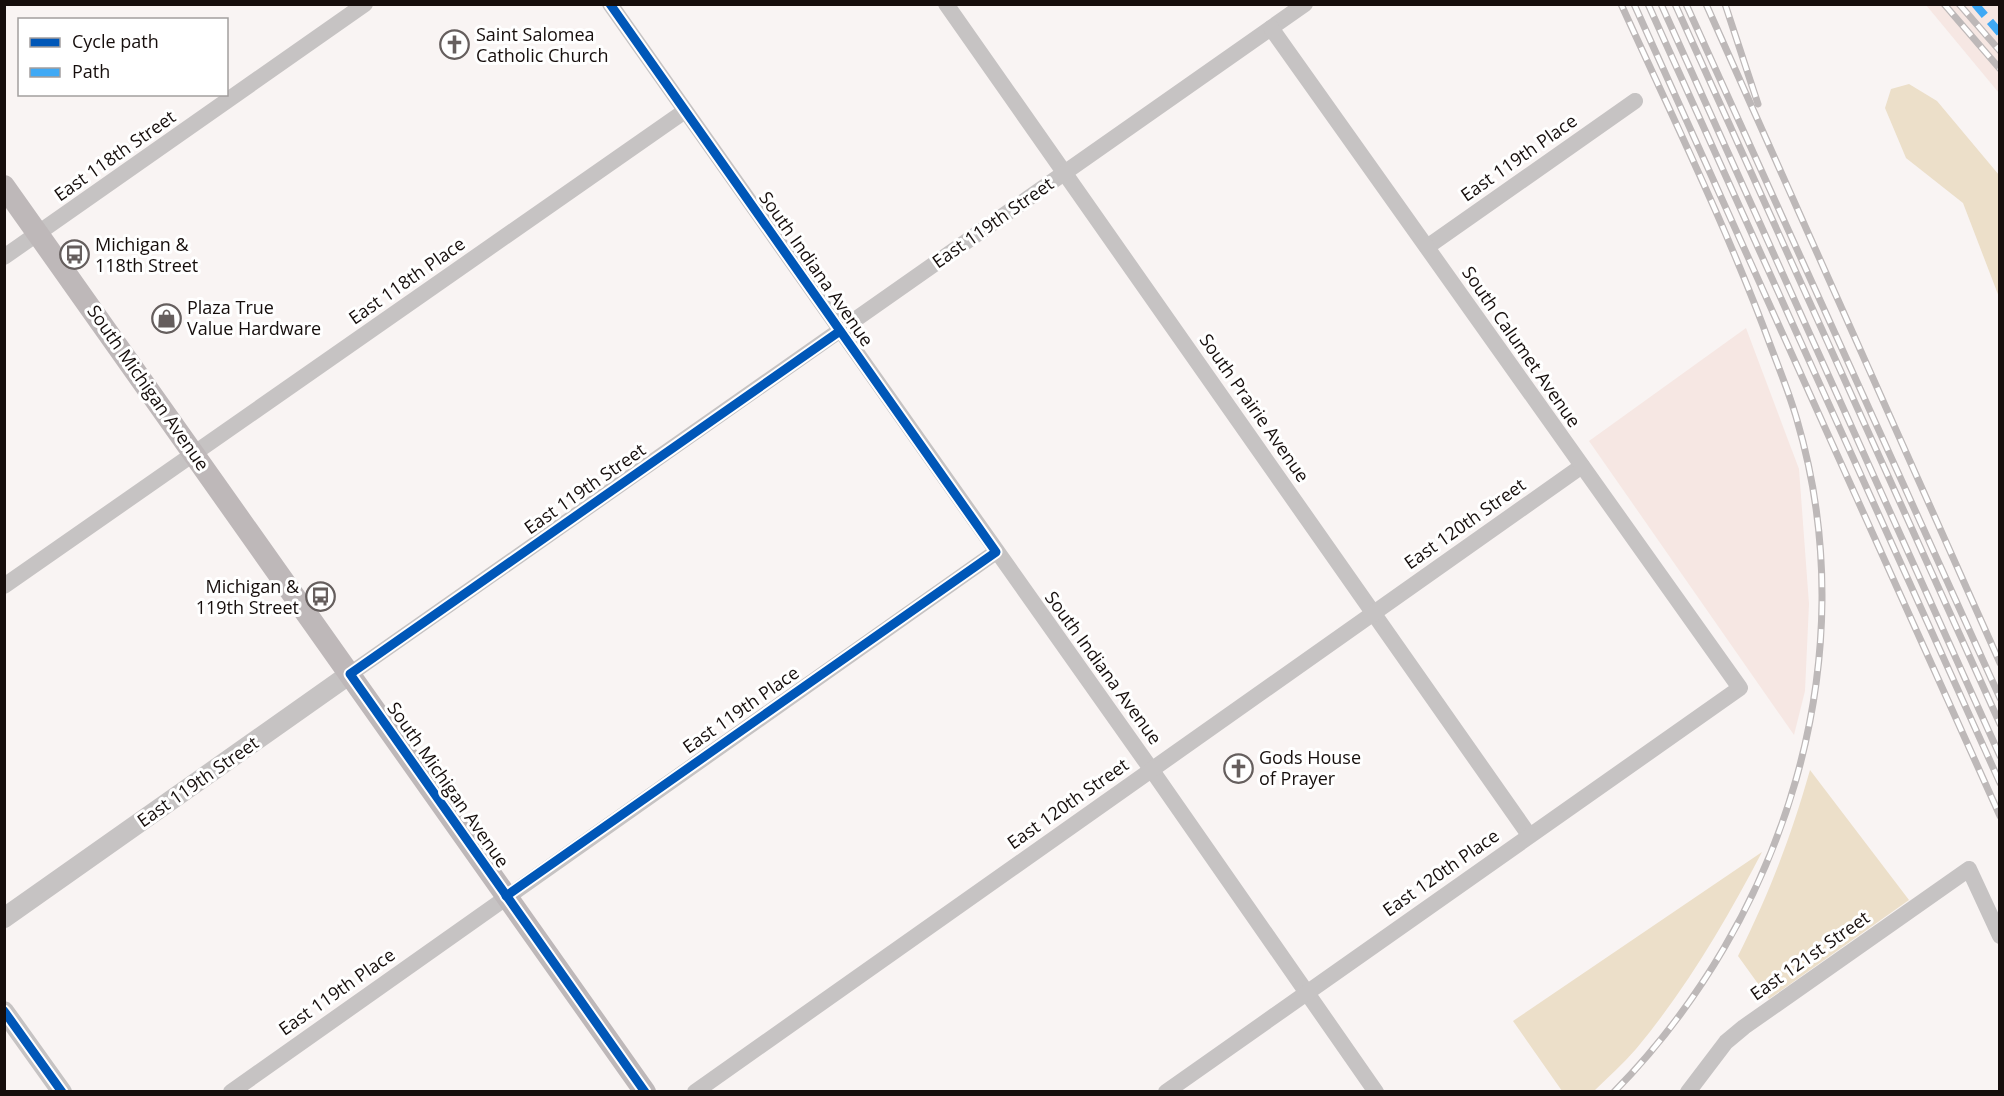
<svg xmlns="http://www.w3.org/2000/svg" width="2004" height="1096" viewBox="0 0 2004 1096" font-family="'Open Sans',sans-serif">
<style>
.built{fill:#f6e7e3}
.green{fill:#ecdfc9}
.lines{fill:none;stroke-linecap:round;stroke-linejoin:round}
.minor{stroke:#c6c3c3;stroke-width:16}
.tertiary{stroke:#c6c3c3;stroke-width:20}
.secondary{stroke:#beb8b9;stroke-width:22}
.rail-casing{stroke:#bdb8b8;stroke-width:7}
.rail{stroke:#fff;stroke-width:4.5;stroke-dasharray:14;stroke-linecap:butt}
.quiet{stroke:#3fa9f5;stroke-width:8;stroke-dasharray:15 8;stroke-linecap:butt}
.cycleway-casing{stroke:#fff;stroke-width:13}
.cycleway{stroke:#0057b8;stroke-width:9}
.labels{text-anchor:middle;stroke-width:6;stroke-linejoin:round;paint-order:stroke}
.poi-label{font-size:18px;fill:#160e0c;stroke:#fff;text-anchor:start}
.street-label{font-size:18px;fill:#160e0c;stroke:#fff}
</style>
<rect width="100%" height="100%" fill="#f9f4f3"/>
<g class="built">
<polygon points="1926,5 1999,5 1999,93"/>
<polygon points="1746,328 1799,469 1809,604 1805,691 1794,735 1589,441"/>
</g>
<g class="green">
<polygon points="1909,84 1937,101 1999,175 1999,297 1963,203 1906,158 1885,108 1891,89"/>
<path d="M1810 770 1909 900 1769 999 1738 956C1769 894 1791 837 1810 770Z"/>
<path d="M1762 852C1726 921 1686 989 1636 1049 1623 1064 1608 1077 1594 1091H1562L1513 1021Z"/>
</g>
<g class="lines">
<g class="minor">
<polyline points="610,4 1151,769 1376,1092"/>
<polyline points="946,4 1529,835"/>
<polyline points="1427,247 1635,101"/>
<polyline points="4,257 365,4"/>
<polyline points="4,586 685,111"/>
<polyline points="350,674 1305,4"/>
<polyline points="231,1092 996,552"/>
<polyline points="695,1092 1582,466"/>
<polyline points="1166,1092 1740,688 1271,28"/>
<polyline points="1688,1092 1726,1042 1744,1027 1969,869 2000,936"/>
</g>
<g class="tertiary">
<polyline points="4,918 350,674"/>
<polyline points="4,1011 62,1092"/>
</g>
<polyline class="secondary" points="4,186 645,1092"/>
<defs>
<g id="rail">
<polyline points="1634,4 2000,816"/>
<polyline points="1648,4 2000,783"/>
<polyline points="1661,4 2000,756"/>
<polyline points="1675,4 2000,724"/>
<polyline points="1686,4 2000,698"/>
<polyline points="1706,4 2000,663"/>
<polyline points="1725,4 1758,104"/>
<polyline points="1944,4 2000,69"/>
<polyline points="1959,4 2000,51"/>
<path d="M1614 1092C1785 918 1867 658 1797 420 1790 395 1780 371 1771 347 1728 230 1673 118 1621 4"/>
</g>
</defs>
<use href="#rail" class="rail-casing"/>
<use href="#rail" class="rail"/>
<polyline class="quiet" points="1975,4 2000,33"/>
<defs>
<g id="cycleway">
<polyline points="506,896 996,552 610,4"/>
<polyline points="4,1011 62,1092"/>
<polyline points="645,1092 350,674 840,331"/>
</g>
</defs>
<use href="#cycleway" class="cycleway-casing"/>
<use href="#cycleway" class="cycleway"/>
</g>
<defs>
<symbol id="church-ring" viewBox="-11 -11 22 22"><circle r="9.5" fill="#fff" stroke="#655e5d" stroke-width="1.5"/><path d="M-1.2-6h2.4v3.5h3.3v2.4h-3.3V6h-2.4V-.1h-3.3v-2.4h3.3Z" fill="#655e5d"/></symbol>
<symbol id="bus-ring" viewBox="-11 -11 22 22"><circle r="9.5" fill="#fff" stroke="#655e5d" stroke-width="1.5"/><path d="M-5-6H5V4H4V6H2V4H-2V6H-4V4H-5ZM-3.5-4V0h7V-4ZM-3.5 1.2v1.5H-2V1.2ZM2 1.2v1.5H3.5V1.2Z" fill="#655e5d"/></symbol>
<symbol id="shop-ring" viewBox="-11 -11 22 22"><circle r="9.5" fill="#fff" stroke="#655e5d" stroke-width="1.5"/><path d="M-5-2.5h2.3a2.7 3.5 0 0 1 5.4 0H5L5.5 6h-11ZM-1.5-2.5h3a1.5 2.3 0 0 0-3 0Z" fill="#655e5d"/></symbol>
</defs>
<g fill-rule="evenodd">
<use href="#church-ring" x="438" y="28" width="33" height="33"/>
<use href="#bus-ring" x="58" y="238" width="33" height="33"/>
<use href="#shop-ring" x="150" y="302" width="33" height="33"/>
<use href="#bus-ring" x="304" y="580" width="33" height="33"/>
<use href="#church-ring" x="1222" y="752" width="33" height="33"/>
</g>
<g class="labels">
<g class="poi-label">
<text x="476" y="41">Saint Salomea<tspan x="476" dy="21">Catholic Church</tspan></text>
<text x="95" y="251">Michigan &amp;<tspan x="95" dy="21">118th Street</tspan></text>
<text x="187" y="314">Plaza True<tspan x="187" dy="21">Value Hardware</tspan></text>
<text x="299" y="593" text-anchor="end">Michigan &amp;<tspan x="299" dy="21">119th Street</tspan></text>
<text x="1259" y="764">Gods House<tspan x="1259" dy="21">of Prayer</tspan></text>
</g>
<g class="street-label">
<text transform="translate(115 156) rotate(-35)" y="6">East 118th Street</text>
<text transform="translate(1519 158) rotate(-35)" y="6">East 119th Place</text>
<text transform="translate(993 223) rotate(-35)" y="6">East 119th Street</text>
<text transform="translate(816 269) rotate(55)" y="6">South Indiana Avenue</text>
<text transform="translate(407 281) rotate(-35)" y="6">East 118th Place</text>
<text transform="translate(1521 347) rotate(55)" y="6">South Calumet Avenue</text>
<text transform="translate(148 388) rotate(55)" y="6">South Michigan Avenue</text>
<text transform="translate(1254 408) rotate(55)" y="6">South Prairie Avenue</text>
<text transform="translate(585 489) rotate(-35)" y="6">East 119th Street</text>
<text transform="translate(1465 524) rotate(-35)" y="6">East 120th Street</text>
<text transform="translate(1103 668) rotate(54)" y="6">South Indiana Avenue</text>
<text transform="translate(741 710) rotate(-35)" y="6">East 119th Place</text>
<text transform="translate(198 782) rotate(-35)" y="6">East 119th Street</text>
<text transform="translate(448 785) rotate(55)" y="6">South Michigan Avenue</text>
<text transform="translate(1068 804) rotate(-35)" y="6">East 120th Street</text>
<text transform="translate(1441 873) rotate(-35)" y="6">East 120th Place</text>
<text transform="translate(1810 956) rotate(-35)" y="6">East 121st Street</text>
<text transform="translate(337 992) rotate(-35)" y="6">East 119th Place</text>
</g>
</g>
<rect width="2004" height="1096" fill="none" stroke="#160e0c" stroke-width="12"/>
<rect x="18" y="18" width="210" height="78" fill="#ffffff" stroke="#a29f9e" stroke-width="1.5"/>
<rect x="30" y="38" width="30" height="9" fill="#0057b8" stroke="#a29f9e" stroke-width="1.5"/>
<text x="72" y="48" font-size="18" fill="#160e0c">Cycle path</text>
<rect x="30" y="68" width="30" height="9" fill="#3fa9f5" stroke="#a29f9e" stroke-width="1.5"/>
<text x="72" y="78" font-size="18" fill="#160e0c">Path</text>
</svg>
